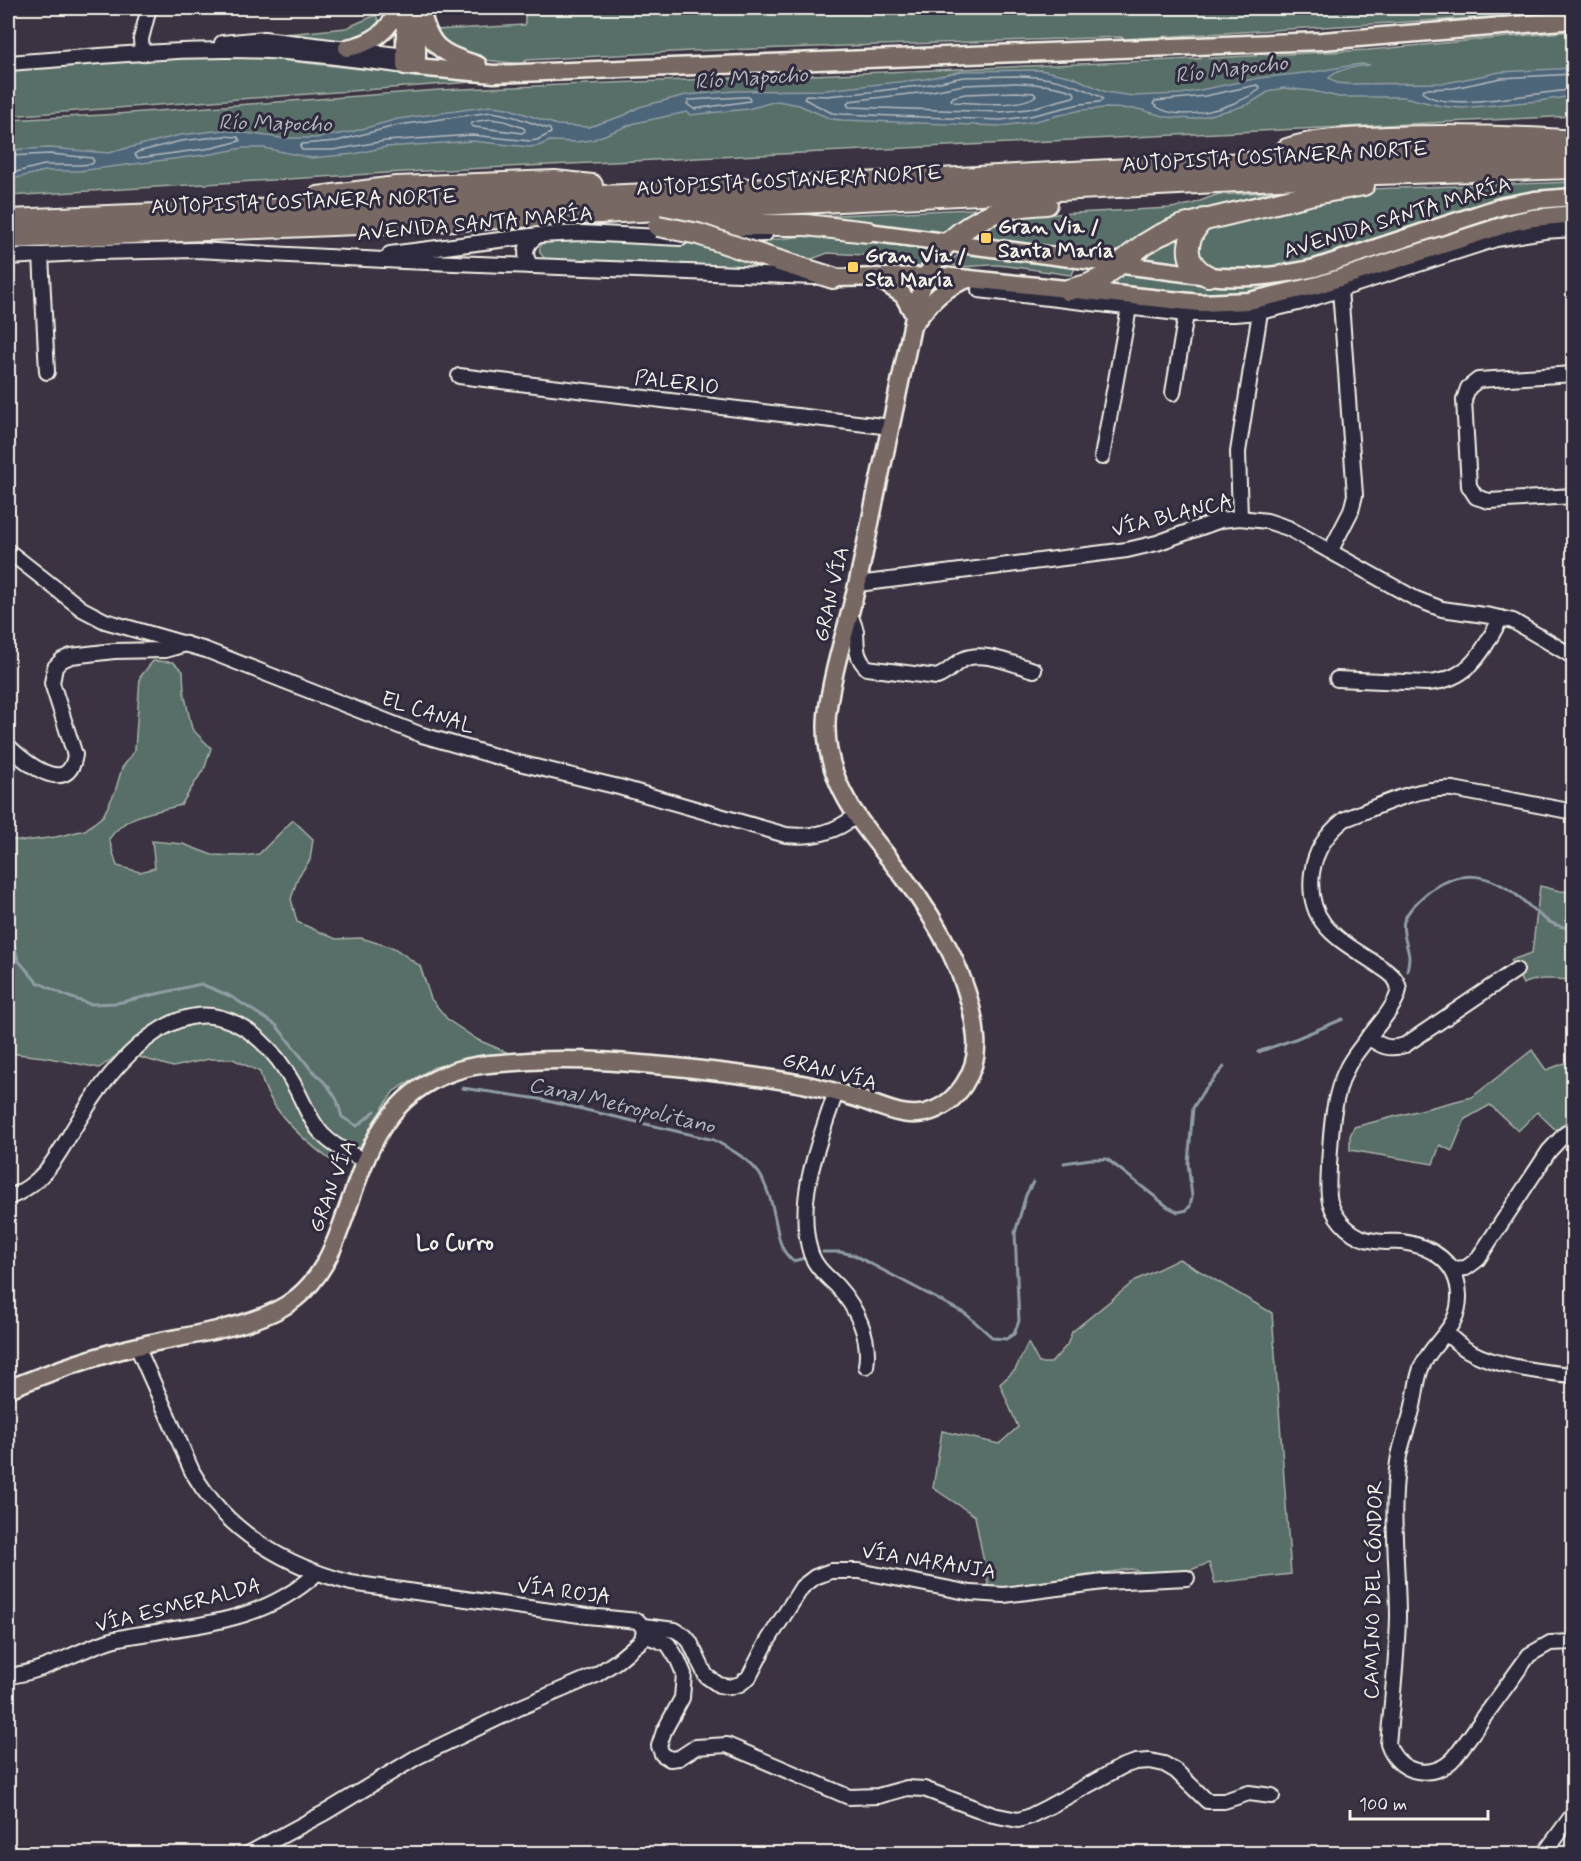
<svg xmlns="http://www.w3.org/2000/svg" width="1581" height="1861" viewBox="0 0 1581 1861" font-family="Mynerve,sans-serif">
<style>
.green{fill:#596e67;stroke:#a6b0a8;stroke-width:1.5}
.water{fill:#4e6579;stroke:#909da5;stroke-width:1.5}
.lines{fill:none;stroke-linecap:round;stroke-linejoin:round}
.shore{stroke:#b2b9bc;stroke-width:1.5}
.stream{stroke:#909da5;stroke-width:3}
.minor-casing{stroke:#f4f1e8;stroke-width:18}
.major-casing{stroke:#f4f1e8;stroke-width:21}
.highway-casing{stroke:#f4f1e8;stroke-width:24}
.minor{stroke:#2f2a3d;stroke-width:14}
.major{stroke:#776864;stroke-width:16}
.highway{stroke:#776864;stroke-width:20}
.highway-bridge-casing{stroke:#f4f1e8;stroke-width:24;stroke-linecap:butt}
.highway-bridge{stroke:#776864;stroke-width:20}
.poi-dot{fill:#ffd166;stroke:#2f2a3d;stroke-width:2}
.labels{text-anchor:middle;stroke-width:6;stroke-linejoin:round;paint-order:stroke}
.street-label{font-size:21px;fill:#f4f1e8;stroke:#2f2a3d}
.poi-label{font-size:21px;font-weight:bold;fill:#f4f1e8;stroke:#2f2a3d;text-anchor:start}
.water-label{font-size:22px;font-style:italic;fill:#b2b9bc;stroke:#2f2a3d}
.neighbourhood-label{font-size:22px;font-weight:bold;fill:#f4f1e8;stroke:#2f2a3d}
</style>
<rect width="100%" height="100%" fill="#3b3342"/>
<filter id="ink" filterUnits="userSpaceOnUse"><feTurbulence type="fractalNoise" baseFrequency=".0167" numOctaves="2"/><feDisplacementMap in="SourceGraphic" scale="12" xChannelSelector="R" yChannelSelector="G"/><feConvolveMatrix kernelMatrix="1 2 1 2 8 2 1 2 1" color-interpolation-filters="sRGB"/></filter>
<g filter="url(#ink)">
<g class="green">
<polygon points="525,8 1574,8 1573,12 1123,39 1122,37 691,51 527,60 522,64 484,60 444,45 435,30 525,25"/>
<polygon points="376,15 380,24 354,45 257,37 346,28"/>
<polygon points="1573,31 1573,116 404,172 8,196 8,120 103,115 439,90 1151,61 1368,50"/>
<path d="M228 55C314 62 400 76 487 81L8 116V69Z"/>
<polygon points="1573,182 1573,192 1294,268 1214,272 1201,263 1195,241 1201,230 1368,189"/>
<polygon points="1305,190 1193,217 1117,259 1022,246 993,239 991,236 969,234 984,224 1018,216 1171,208 1192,204 1216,195"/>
<polygon points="1573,205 1573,208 1316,281 1226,299 1104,286 1124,271 1227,284 1512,212"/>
<polygon points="992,208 946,235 816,220 816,216"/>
<polygon points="1184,234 1190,267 1138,260 1152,250"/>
<polygon points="806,236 939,244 929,255 923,267 899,266 864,255 828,253 809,260 791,258 750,242"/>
<path d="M550 238 681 243C714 240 748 260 779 273L690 264 546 260 540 253C538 245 543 241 550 238Z"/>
<path d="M964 249 1076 265 1072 275C1047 272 1022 267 996 265 981 264 963 270 949 263Z"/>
<path d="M153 661 173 662 183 671 184 692 192 729 211 748 205 767 181 805C150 814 129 812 109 839L117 866 140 872 155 868 152 841 183 844 212 855 243 856 259 854 293 820 313 839 310 860 298 877 291 899 297 922 336 939 361 938 394 948 420 966 431 999 448 1020 478 1040 511 1054 434 1067 394 1091 373 1122 361 1148 345 1158 333 1162C304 1141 267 1109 260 1072L233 1059H209L173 1067 122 1052 99 1068 44 1057 8 1053V839L24 841 56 837 85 830 103 816 115 792 122 768 135 750 140 677Z"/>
<path d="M1540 886 1560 891 1573 892V980C1556 979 1539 977 1523 984L1511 960 1532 953Z"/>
<polygon points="1532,1050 1546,1070 1573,1060 1573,1117 1556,1130 1537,1112 1518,1131 1490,1105 1465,1119 1452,1151 1440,1145 1433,1164 1350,1150 1350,1136 1354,1127 1472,1097"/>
<polygon points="1179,1259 1272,1313 1291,1574 1215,1583 1209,1563 1174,1576 1158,1576 1131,1569 989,1589 975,1516 933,1488 942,1431 999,1444 1018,1427 1000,1384 1015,1370 1028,1343 1039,1363 1051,1363 1067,1345 1072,1332 1136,1280"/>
</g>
<path class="water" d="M1360 64 1370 65C1357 67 1338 68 1329 78L1337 83 1346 84 1446 83 1500 72 1573 68V96L1538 101 1462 108 1441 106 1404 97H1339L1313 91 1283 88 1268 92 1249 104 1234 109 1193 119 1167 117 1138 109 1106 108 1081 110 1031 122 1001 126 842 120 831 119 799 105 777 101 748 109 690 115 687 112 635 123 592 140 575 142 550 141 538 146 529 147 472 141 386 147 354 154 312 158 264 148H243L212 154 79 171H45L8 180V150L50 148 108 153 180 135 224 130 281 138H316L351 132 398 119 491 106 507 108 557 125 589 127 625 115 639 107 686 95 735 91 826 90 925 79 962 71 1040 70 1073 77 1106 92 1133 96 1181 94 1259 78 1313 72Z"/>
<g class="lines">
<g class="shore">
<path d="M1574 74 1501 78 1454 88 1424 89 1422 92C1446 115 1540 90 1574 90"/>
<path d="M1015 76C1048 76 1071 82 1101 97L1103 100 1100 102 1080 104 1030 116 1001 120 842 114 832 113 804 99 806 95 826 96 870 92 926 85 963 77Z"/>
<path d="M1016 83C1035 84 1056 85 1074 92L1075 95 1073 97 1028 109 1001 112 849 107 847 104 849 101 927 92 964 85Z"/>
<path d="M1257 85 1260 87 1259 90C1235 107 1179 126 1153 104L1155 101 1205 96Z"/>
<path d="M1016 92 1034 93 1036 96C1018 108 975 103 954 102L951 100 953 97 965 94Z"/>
<polygon points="743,97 749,97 750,101 694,109 687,104 689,100"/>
<path d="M491 112C512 114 530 123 550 129L551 133 537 140 530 141 472 135 385 141 333 150H302L300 147 302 144 337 141 399 125Z"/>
<polygon points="491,119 504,121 524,128 525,131 522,133 474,127 471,125 473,122"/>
<polygon points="224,136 238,137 240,141 212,148 138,158 135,155 137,152 181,141"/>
<polyline points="8,156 50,154 92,158 94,161 92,164 79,165 44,165 8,174"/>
</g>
<g class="stream">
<polyline points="8,922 18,960 37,982 69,997 90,1004 117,1003 201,984 230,996 276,1025 310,1068 328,1086 337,1100 342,1117 357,1126 375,1111"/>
<path d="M1407 971C1408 966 1409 961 1409 957 1408 946 1401 932 1404 921 1408 909 1422 897 1431 890 1463 868 1490 874 1519 897 1537 912 1548 928 1574 928"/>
<polyline points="1258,1052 1295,1039 1343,1019"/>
<path d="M462 1088 539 1099 714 1140C730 1149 752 1160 762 1178 767 1189 772 1202 774 1214 778 1230 778 1250 793 1261L809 1257"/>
<polyline points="1064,1163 1091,1159 1107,1159 1168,1207 1178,1212 1187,1210 1190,1206 1192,1197 1188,1163 1193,1108 1202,1093 1224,1067"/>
<polyline points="823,1252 840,1252 854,1255 966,1314 993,1338 1006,1339 1014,1334 1019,1321 1015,1233 1026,1195 1033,1182"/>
</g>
<defs>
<g id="minor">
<polyline points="222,43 264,39 414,57"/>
<polyline points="142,54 141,39 149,8"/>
<path d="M8 63C94 57 181 47 268 51 314 53 359 60 405 66"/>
<polyline points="716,236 765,234"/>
<polyline points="390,254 539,235 581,233 681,238"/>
<polyline points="41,255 47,372"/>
<polyline points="8,257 97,252 197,250 403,261 815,277"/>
<path d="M531 266C522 254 526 242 539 235"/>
<polyline points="979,290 1186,314 1234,314 1260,312 1298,303 1496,239 1544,231 1574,229"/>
<polyline points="1574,374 1478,380 1468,388 1464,400 1469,486 1476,497 1489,501 1574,496"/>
<polyline points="459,376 891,427"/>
<polyline points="1173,393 1186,314"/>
<polyline points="1102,457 1129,308"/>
<polyline points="1240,518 1238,452 1260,312"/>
<polyline points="1331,550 1351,511 1355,495 1340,289"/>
<path d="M8 551 82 609 105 621 206 650 422 735 519 763 619 787 786 835C814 838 836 832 857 815"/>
<polyline points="858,584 1127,550 1157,543 1221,520 1240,518 1267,521 1288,528 1416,599 1442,609 1491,616 1513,621 1574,657"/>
<path d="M850 614C852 620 855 626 856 632 857 646 855 657 867 668L937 677C948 673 954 664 964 659 983 650 1015 665 1034 670"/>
<path d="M1337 679 1427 683C1470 680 1482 652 1501 618"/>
<path d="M8 746C23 760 68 799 75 755L52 683 55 667 62 660 71 656 114 651 165 650 186 644"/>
<path d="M1574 812 1453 789C1415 787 1380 806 1345 819 1327 833 1315 851 1312 873 1305 929 1346 942 1382 968 1391 974 1397 978 1399 989 1396 1012 1358 1044 1347 1068 1332 1098 1331 1133 1329 1165 1329 1177 1327 1190 1330 1202 1336 1222 1354 1239 1375 1241 1384 1243 1393 1241 1402 1242 1432 1246 1458 1263 1459 1295 1460 1329 1434 1339 1422 1366 1416 1379 1416 1396 1412 1410 1408 1427 1400 1445 1398 1462 1390 1510 1398 1568 1398 1617 1397 1659 1392 1701 1388 1744 1398 1775 1435 1781 1455 1757L1529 1655 1550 1643 1574 1642"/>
<path d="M1368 1037C1382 1047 1389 1050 1405 1045L1516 970"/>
<path d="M836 1092C819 1142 794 1201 811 1254 816 1268 827 1276 837 1286 856 1307 871 1337 866 1366"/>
<path d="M8 1198C51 1180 60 1148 84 1112 109 1072 159 1010 212 1016 248 1021 277 1053 293 1083 303 1100 309 1120 322 1134 334 1147 350 1153 365 1161"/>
<polyline points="1452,1269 1466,1268 1477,1260 1549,1151 1564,1135 1574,1128"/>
<path d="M1447 1334C1454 1340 1461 1347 1469 1351 1496 1366 1543 1373 1574 1375"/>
<path d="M137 1346C149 1374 162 1402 174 1430 181 1444 186 1459 193 1473 227 1532 286 1566 351 1583L587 1616 638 1621 644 1629 642 1640 617 1661 596 1675 521 1707 417 1757 326 1812 248 1854"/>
<polyline points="643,1626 675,1630 685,1636 690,1642 706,1676 719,1685 730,1687 740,1684 749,1677 767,1642 802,1587 815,1577 831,1571 859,1571 971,1593 1004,1595 1103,1582 1187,1578"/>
<polyline points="644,1635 668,1644 678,1660 684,1674 682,1698 664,1731 659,1746 662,1754 670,1759 679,1758 696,1747 727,1745 849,1797 878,1796 907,1788 924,1789 993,1815 1018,1820 1028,1817 1048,1807 1123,1766 1136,1762 1150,1761 1164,1764 1176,1771 1207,1801 1224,1801 1249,1793 1272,1796"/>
<path d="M8 1676C47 1672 78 1649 115 1639 130 1635 146 1634 161 1631 220 1622 271 1615 317 1573"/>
<polyline points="1544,1854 1574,1813"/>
</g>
<g id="major">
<polyline points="405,8 405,66 494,74 1322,41 1574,20"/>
<path d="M421 8C429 48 441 53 478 65"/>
<path d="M347 48C371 44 390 31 398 8"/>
<polyline points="417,67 417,17"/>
<path d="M868 232 1208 276C1244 280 1279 276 1315 268L1503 206 1535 200 1574 197"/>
<polyline points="876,277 903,295 914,315"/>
<polyline points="833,278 942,276 1200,303 1249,301 1318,285 1514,222 1533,218 1574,214"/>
<path d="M915 322C932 301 941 289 968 279"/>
<path d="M8 1389C50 1372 93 1356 138 1346 184 1335 260 1328 296 1298 320 1279 332 1252 342 1224 365 1160 380 1097 452 1072 477 1063 503 1063 529 1061 582 1058 634 1063 686 1068 728 1073 770 1077 812 1086 828 1090 844 1094 859 1099 881 1106 902 1118 925 1113 958 1105 979 1070 976 1038 972 983 938 922 905 879 882 848 853 818 838 782 829 761 825 738 827 715 832 670 848 625 858 581 866 546 872 511 880 476 892 418 905 361 917 303L926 275 949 242"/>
</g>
<g id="highway">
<path d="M1287 149C1319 138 1354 139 1387 137 1446 135 1503 136 1562 140"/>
<polyline points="318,197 396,187 555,181 592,185"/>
<path d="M1204 219C1186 237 1180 262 1208 276"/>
<polyline points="8,220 650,194 1362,157 1574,151"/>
<polyline points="687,220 711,225 806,225 868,232"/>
<polyline points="8,238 481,219 1377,174 1574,168"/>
<path d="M949 242C980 214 1004 206 1047 204"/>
<polyline points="757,254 833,278"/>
<polyline points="1068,290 1087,285 1102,278 1143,245 1158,236 1180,226 1309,195 1364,185"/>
</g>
</defs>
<use href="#minor" class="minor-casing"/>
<use href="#major" class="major-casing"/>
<use href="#highway" class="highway-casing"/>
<use href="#minor" class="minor"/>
<use href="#major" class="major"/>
<use href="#highway" class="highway"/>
<defs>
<polyline id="highway-bridge" points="658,226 698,234 757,254"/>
</defs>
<use href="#highway-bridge" class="highway-bridge-casing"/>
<use href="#highway-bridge" class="highway-bridge"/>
</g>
</g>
<g class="poi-dot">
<rect x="980" y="232" width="12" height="12" rx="3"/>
<rect x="847" y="261" width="12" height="12" rx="3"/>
</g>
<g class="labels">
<g class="street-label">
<text transform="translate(1275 156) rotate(-3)" y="7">AUTOPISTA COSTANERA NORTE</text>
<text transform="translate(789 180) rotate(-3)" y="7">AUTOPISTA COSTANERA NORTE</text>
<text transform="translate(304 201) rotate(-2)" y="7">AUTOPISTA COSTANERA NORTE</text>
<text transform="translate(1397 217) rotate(-17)" y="7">AVENIDA SANTA MARÍA</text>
<text transform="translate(475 223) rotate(-5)" y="7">AVENIDA SANTA MARÍA</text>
<text transform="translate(677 382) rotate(7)" y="7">PALERIO</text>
<text transform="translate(1172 515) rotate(-14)" y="7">VÍA BLANCA</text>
<text transform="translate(831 594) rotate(-77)" y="7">GRAN VÍA</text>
<text transform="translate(428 712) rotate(18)" y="7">EL CANAL</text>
<text transform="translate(830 1071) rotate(15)" y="7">GRAN VÍA</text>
<text transform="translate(332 1186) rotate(-69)" y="7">GRAN VÍA</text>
<text transform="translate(929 1561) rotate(9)" y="7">VÍA NARANJA</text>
<text transform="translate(1373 1590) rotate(-89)" y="7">CAMINO DEL CÓNDOR</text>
<text transform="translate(564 1591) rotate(7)" y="7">VÍA ROJA</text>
<text transform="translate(178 1605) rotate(-14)" y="7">VÍA ESMERALDA</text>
</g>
<g class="poi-label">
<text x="998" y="233">Gran Via /<tspan x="998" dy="24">Santa María</tspan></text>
<text x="865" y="262">Gran Via /<tspan x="865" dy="24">Sta María</tspan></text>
</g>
<g class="water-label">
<text transform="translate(1231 68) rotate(-7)" y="8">Río Mapocho</text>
<text transform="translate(751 77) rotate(-4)" y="8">Río Mapocho</text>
<text transform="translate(275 122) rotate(1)" y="8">Río Mapocho</text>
<text transform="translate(622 1104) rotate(13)" y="8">Canal Metropolitano</text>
</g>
<g class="neighbourhood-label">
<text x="455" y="1250">Lo Curro</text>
</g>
</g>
<rect width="1581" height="1861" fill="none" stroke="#2f2a3d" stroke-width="30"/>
<rect x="15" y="15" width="1551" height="1831" fill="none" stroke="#f4f1e8" stroke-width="2" filter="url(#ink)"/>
<path d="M1350 1810v9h138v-9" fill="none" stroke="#f4f1e8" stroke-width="3"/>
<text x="1359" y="1810" font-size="18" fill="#f4f1e8" stroke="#2f2a3d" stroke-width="4.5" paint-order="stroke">100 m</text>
</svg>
